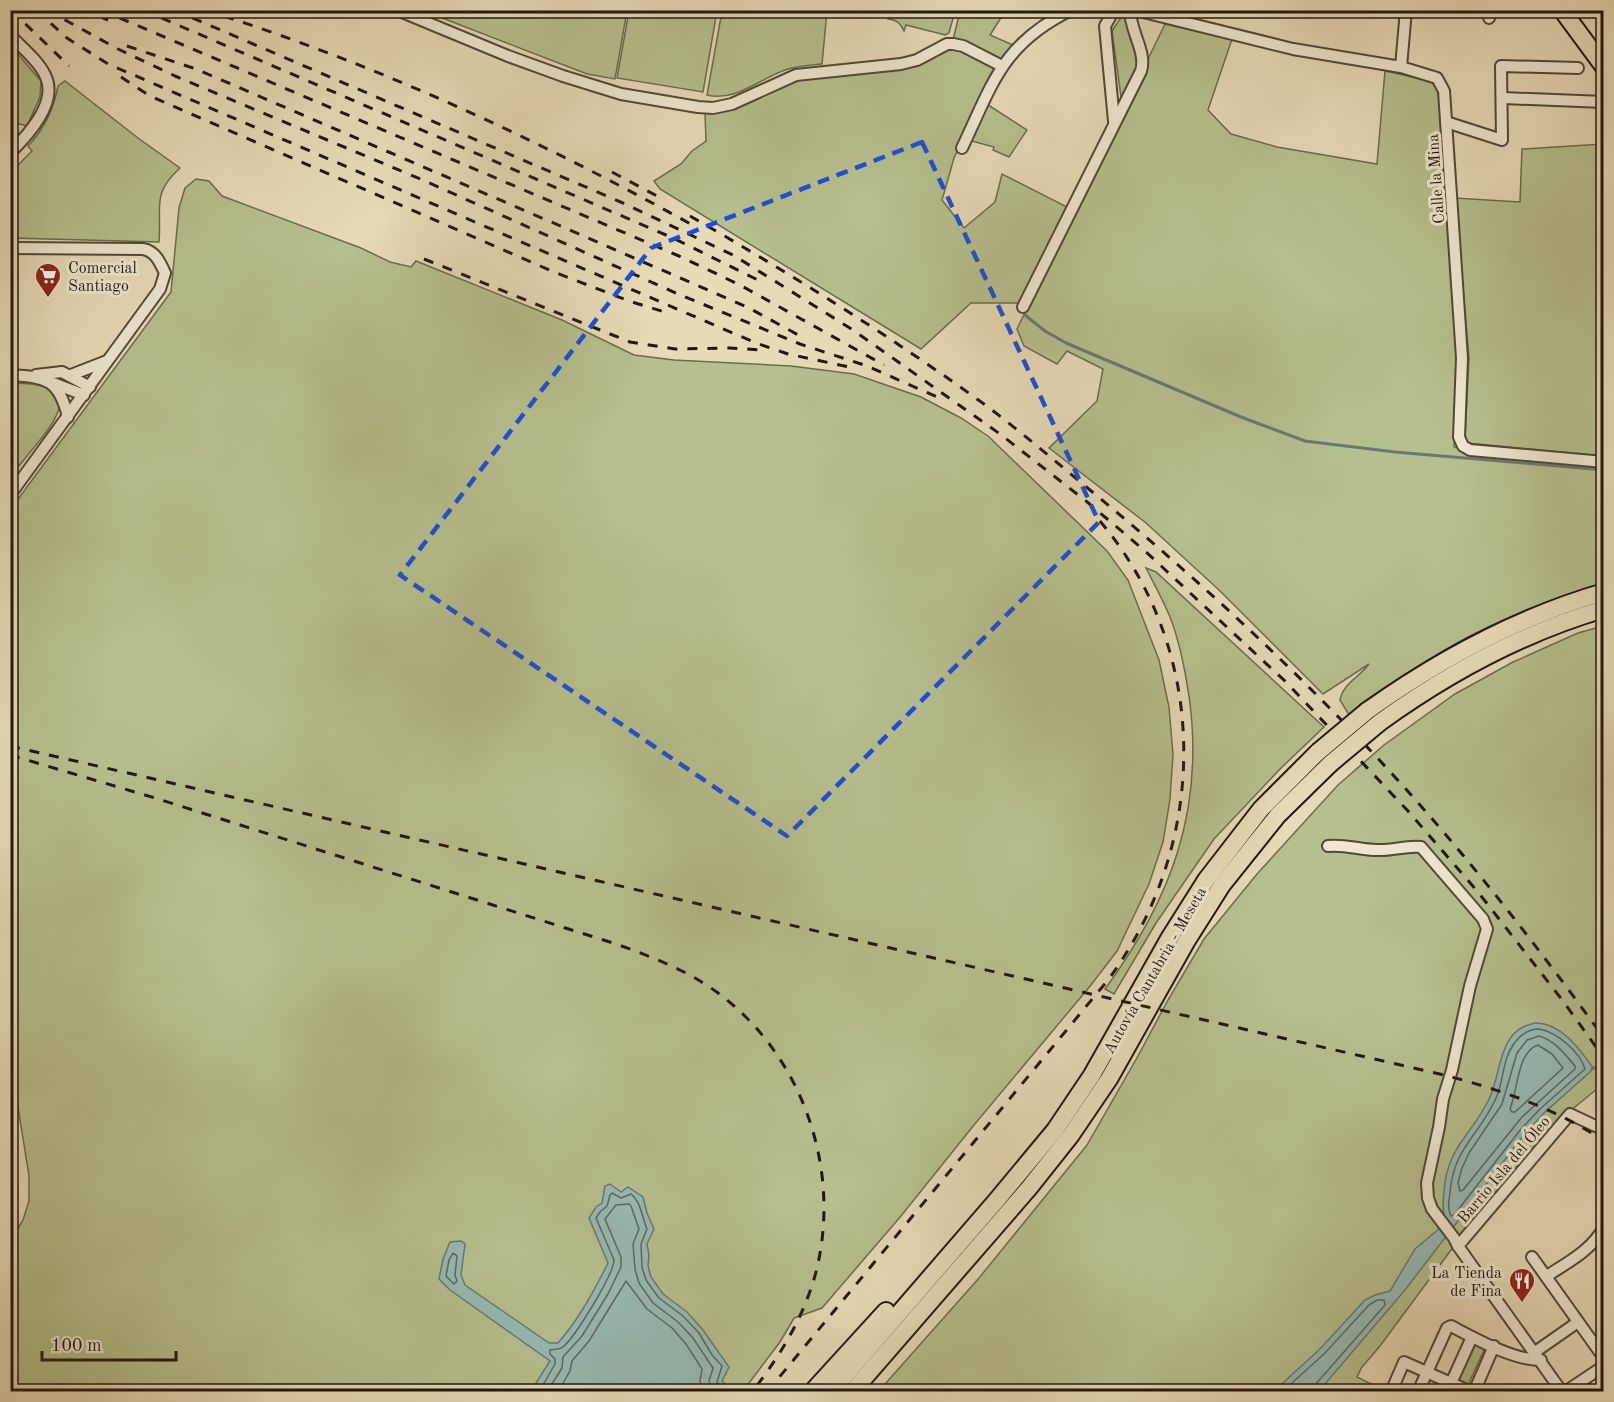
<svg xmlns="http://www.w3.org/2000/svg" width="1614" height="1402" viewBox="0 0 1614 1402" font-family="'Old Standard TT',serif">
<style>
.green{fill:#b6bf8e;stroke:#6c6b4f;stroke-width:1.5}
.water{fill:#97bab4;stroke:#687972;stroke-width:1.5}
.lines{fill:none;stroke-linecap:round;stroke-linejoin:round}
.shore{stroke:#5c6862;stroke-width:1.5}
.stream{stroke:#687972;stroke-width:3}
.minor-casing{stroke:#52483a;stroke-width:14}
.highway-casing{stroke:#211710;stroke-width:20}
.minor{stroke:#efe7d0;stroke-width:10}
.highway{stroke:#e7dab7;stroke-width:16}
.rail{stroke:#211710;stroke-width:3;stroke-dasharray:10 10;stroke-linecap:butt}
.highway-bridge-casing{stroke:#211710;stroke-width:20;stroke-linecap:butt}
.highway-bridge{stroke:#e7dab7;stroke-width:16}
.marked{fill:none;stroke:#1d4ed8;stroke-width:4.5;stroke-dasharray:12 8;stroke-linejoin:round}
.labels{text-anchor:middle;stroke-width:6;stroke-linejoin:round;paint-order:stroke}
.street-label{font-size:16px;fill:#211710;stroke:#efe7d0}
.poi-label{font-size:16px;fill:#211710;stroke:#efe7d0;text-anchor:start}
</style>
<rect width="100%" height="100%" fill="#e7dab7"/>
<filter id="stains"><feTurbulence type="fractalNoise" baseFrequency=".00333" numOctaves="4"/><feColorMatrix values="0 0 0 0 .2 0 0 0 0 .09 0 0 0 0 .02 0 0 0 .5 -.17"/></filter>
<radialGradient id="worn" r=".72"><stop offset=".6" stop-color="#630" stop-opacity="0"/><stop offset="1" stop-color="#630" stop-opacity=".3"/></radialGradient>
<g class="green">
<polygon points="424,11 627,11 615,79 587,74"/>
<polygon points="629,11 717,11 703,92 617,78"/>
<path d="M722 11H827L822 64C810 65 797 66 785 70 759 79 736 102 707 95Z"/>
<path d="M891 11V10L955 11 949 33 945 35 906 25 904 31C900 23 897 20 888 19Z"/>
<polygon points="960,11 1017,11 1015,14 1004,13 990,35 1013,45 1000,61 956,38 953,40"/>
<polygon points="1124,13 1139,65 1122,104 1112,31"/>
<path d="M1165 24 1232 39 1208 110 1231 134 1277 147 1377 164 1385 71 1431 81 1438 88 1458 373 1454 447 1495 456 1603 466V584C1558 598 1512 614 1470 636 1427 658 1388 687 1349 715L1340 700C1343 683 1360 677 1369 664L1323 694 1219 590 1146 523 1049 448 1097 401 1103 369 1067 351 1057 364 1024 346 1017 329Z"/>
<polygon points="11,46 41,81 40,97 27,126 16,123 11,119"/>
<polygon points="953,47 996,66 996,70 954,158 942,200 964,228 995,202 1002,174 1067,207 1023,303 971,303 921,349 660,189 654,181 681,164 692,151 706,141 705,113 723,111 734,108 795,80 908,66"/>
<path d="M65 81 138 138 180 168C151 194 162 207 159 242L11 238V172L32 151 28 146C44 129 54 108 58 86Z"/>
<polygon points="985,103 1027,130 1009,157 993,150 994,147 968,140"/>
<polygon points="1603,144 1603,456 1467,443 1465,438 1469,358 1455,198 1520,202 1522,149"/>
<polygon points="196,179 209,181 222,196 361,248 390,262 411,267 416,261 562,320 634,355 674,360 791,366 854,374 921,397 961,418 988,436 1107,551 1128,580 1159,660 1169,707 1173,754 1170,799 1163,842 1149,884 1117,951 1091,985 974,1125 901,1216 822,1308 794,1318 780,1342 743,1391 11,1391 11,1240 23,1220 29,1201 29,1176 10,1057 10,510 171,292 179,208 185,188"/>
<path d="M11 383C100 383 44 433 19 466L11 460Z"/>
<path d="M1146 568 1156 572 1324 727 1280 769 1214 839 1156 923 1114 994 1105 989C1171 899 1205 810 1189 696 1185 670 1180 642 1170 617 1163 600 1154 584 1146 568Z"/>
<polygon points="1603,626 1603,1084 1558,1121 1529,1155 1451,1250 1380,1346 1362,1367 1357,1377 1385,1391 878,1392 979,1278 1087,1145 1138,1056 1168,1000 1204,939 1257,874 1338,785 1384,745 1455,694 1513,662 1578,633"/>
<polygon points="1475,1343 1485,1348 1468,1385 1458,1380"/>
</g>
<g class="water">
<path d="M1535 1023C1560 1022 1580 1049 1593 1068L1590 1072 1544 1113 1520 1140 1405 1290 1325 1384 1317 1391 1273 1392 1319 1350 1365 1300 1375 1295 1390 1291 1415 1249 1446 1223C1442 1211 1443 1203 1444 1191 1447 1146 1474 1133 1490 1097 1502 1070 1498 1030 1535 1023Z"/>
<path d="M610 1184 621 1192 628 1187 643 1197 647 1213 654 1229 647 1244 649 1255 648 1266 651 1277 663 1294 687 1312 703 1330 729 1367 722 1381 732 1391H531L550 1361 450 1290 439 1279 443 1259 450 1242 461 1241 465 1244 461 1275 465 1285 549 1343H558C579 1319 594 1291 608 1263L589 1218 596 1207 602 1203 605 1186Z"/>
</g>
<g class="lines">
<g class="shore">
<path d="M1539 1029C1557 1032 1580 1052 1585 1069L1540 1109 1521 1129 1454 1215 1451 1216C1447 1208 1449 1201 1450 1193 1453 1148 1480 1135 1496 1098 1504 1081 1502 1061 1513 1045 1519 1036 1528 1029 1539 1029Z"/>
<path d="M1539 1036C1554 1040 1565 1054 1575 1066V1069L1522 1117 1463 1190 1460 1191 1458 1183 1462 1168 1469 1153 1502 1104 1517 1053 1527 1040Z"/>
<path d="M1538 1045 1552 1054 1563 1068 1515 1112H1512L1510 1109C1518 1090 1517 1052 1538 1045Z"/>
<polygon points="453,1253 457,1256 455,1275 457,1281 454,1284 446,1276 449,1260"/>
<path d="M539 1392 555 1364V1359L550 1354V1350C554 1349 559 1350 563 1347 575 1337 614 1274 614 1260L596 1218 600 1212 607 1206 610 1195 612 1193 621 1198 631 1194C641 1202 642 1217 647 1229L641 1244 642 1267 646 1280 659 1298 683 1316 699 1333 712 1355 722 1366 717 1382 724 1392"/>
<polyline points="547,1392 562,1368 563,1357 582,1336 608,1294 621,1267 621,1257 605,1219 616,1205 629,1204 631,1206 639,1229 633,1244 635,1269 639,1283 653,1303 678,1322 693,1338 713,1368 709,1381 714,1392"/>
<polyline points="558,1392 570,1371 572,1361 589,1341 626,1281 647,1309 672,1328 686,1344 702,1369 700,1381 703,1392"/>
<polyline points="1282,1392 1324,1354 1369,1305 1377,1300 1384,1300 1385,1305 1315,1385 1314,1392"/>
</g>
<g class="stream">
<polyline points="1025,315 1045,331 1066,343 1241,417 1305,441 1395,452 1604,470"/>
<polyline points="1592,1069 1604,1063"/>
</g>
<defs>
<g id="minor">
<polyline points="397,10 508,56 563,76 621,94 698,107 713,108 732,104 796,75 901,64 917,60 947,44 953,44 963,46 1002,66"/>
<polyline points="1114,10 1105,26 1114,121"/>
<polyline points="1135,10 1293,49 1401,67 1437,78 1444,91 1462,358 1459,437 1463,446 1470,450 1604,462"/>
<polyline points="1488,10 1489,18"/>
<path d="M10 35C21 47 38 60 45 75 59 102 28 135 10 153"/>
<polyline points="1401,67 1406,10"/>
<polyline points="1503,98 1604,102"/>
<polyline points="1446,122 1502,140 1501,66 1578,68"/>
<path d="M962 148C993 83 1002 44 1071 10"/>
<path d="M10 248 143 249C155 251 160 262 165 273L160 289 10 495"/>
<path d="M1023 307 1141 71C1147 52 1130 31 1130 10"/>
<path d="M10 375C47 377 59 380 68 417"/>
<polyline points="36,375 62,372 90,387"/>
<polyline points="71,375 107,361"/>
<polyline points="53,383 84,395"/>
<path d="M1328 846C1345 844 1360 850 1377 850 1392 851 1407 845 1421 847L1483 919 1487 929 1470 986 1452 1070 1443 1099 1439 1127 1427 1183 1428 1198 1432 1209 1454 1238 1458 1246 1562 1392"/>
<polyline points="1458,1246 1570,1114 1604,1130"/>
<polyline points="1532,1257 1604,1358"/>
<path d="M1547 1276C1568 1262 1592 1250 1604 1227"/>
<polyline points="1535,1352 1578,1322"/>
<polyline points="1391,1392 1404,1362 1471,1392"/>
<path d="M1418 1392 1447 1328 1451 1326C1476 1339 1513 1360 1541 1360"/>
<polyline points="1447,1392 1472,1337"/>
<polyline points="1474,1392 1494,1346"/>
<polyline points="1565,1392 1604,1366"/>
</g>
<g id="highway">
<polyline points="1562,10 1604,67"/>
<path d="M1367 711C1440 659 1518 617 1604 592"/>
<path d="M1379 723C1448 673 1522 633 1604 609"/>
<polyline points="812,1392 886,1311"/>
<polyline points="831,1392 996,1201 1055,1130 1092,1075 1170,937 1206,880 1261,809 1318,752"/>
<polyline points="852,1392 1029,1188 1071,1135 1109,1079 1186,942 1222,885 1278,815 1330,764"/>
</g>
</defs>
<use href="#minor" class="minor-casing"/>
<use href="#highway" class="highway-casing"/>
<use href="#minor" class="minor"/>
<use href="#highway" class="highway"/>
<g class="rail">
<polyline points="11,10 69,66"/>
<polyline points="36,10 67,38 108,64 756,343 788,354 854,368"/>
<polyline points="47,10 118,49 175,76 425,181 678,294 800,344 867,366 944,400"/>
<polyline points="83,10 108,20"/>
<polyline points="101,10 679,256 740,285 884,365"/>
<polyline points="143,10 673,238 764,283"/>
<polyline points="174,10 623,203 733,255 853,330 1000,434 1086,501 1145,551 1286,682 1408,811 1478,892 1563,1001 1604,1058"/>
<path d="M205 10C376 64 540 140 696 227"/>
<polyline points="127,46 196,69 586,237 749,308 802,337"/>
<polyline points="121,77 150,96 554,272 629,301 671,314"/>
<polyline points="612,172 657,196"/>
<path d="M690 216C791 274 890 336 984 404 1020 431 1055 461 1090 490 1210 589 1325 696 1427 813 1490 885 1548 961 1604 1038"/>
<polyline points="424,259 630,342 675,349 730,348 761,350"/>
<path d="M10 746 1444 1075C1501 1090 1555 1108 1604 1141"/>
<path d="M10 755 155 798 616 944C652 957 687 970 718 993 803 1056 842 1170 816 1272 804 1317 780 1356 752 1392"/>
<path d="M767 1392 1108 980C1210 843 1211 651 1099 520"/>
</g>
<defs>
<g id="highway-bridge">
<polyline points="1318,752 1367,711"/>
<polyline points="1330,764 1379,723"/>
</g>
</defs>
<use href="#highway-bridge" class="highway-bridge-casing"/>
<use href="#highway-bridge" class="highway-bridge"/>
</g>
<path class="marked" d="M922 142 1099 522 787 836 400 575 651 248Z"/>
<defs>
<symbol id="supermarket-pin" viewBox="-11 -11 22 30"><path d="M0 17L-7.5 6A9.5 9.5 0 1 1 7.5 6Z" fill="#8f2418" stroke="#efe7d0"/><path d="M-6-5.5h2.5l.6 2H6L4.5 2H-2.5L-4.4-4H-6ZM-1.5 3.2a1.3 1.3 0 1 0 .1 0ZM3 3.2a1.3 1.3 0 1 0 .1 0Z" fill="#fff"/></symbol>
<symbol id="restaurant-pin" viewBox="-11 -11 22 30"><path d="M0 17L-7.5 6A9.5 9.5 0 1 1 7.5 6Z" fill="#8f2418" stroke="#efe7d0"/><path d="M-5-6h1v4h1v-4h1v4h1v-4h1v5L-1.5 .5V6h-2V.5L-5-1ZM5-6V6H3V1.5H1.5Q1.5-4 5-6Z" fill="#fff"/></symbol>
</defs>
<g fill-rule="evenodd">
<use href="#supermarket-pin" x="33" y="261" width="30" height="40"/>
<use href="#restaurant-pin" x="1507" y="1266" width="30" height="40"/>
</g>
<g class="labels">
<g class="street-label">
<text transform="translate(1435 179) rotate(-94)" y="6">Calle la Mina</text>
<text transform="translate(1154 970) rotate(-60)" y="6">Autovía Cantabria - Meseta</text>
<text transform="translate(1503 1169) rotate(-50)" y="6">Barrio Isla del Óleo</text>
</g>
<g class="poi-label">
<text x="68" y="273">Comercial<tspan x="68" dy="18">Santiago</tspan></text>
<text x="1502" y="1278" text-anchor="end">La Tienda<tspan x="1502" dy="18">de Fina</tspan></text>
</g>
</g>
<rect width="1614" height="1402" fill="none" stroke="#e7dab7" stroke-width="36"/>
<rect x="12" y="12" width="1590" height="1378" fill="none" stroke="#211710" stroke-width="3"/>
<rect x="18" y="18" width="1578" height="1366" fill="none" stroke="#211710" stroke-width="1.5"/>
<path d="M42 1351v9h134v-9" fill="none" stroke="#211710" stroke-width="3"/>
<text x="51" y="1351" font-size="18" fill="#211710" stroke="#efe7d0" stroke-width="4.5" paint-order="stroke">100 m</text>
<rect width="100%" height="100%" filter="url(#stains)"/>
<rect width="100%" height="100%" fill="url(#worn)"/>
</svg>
